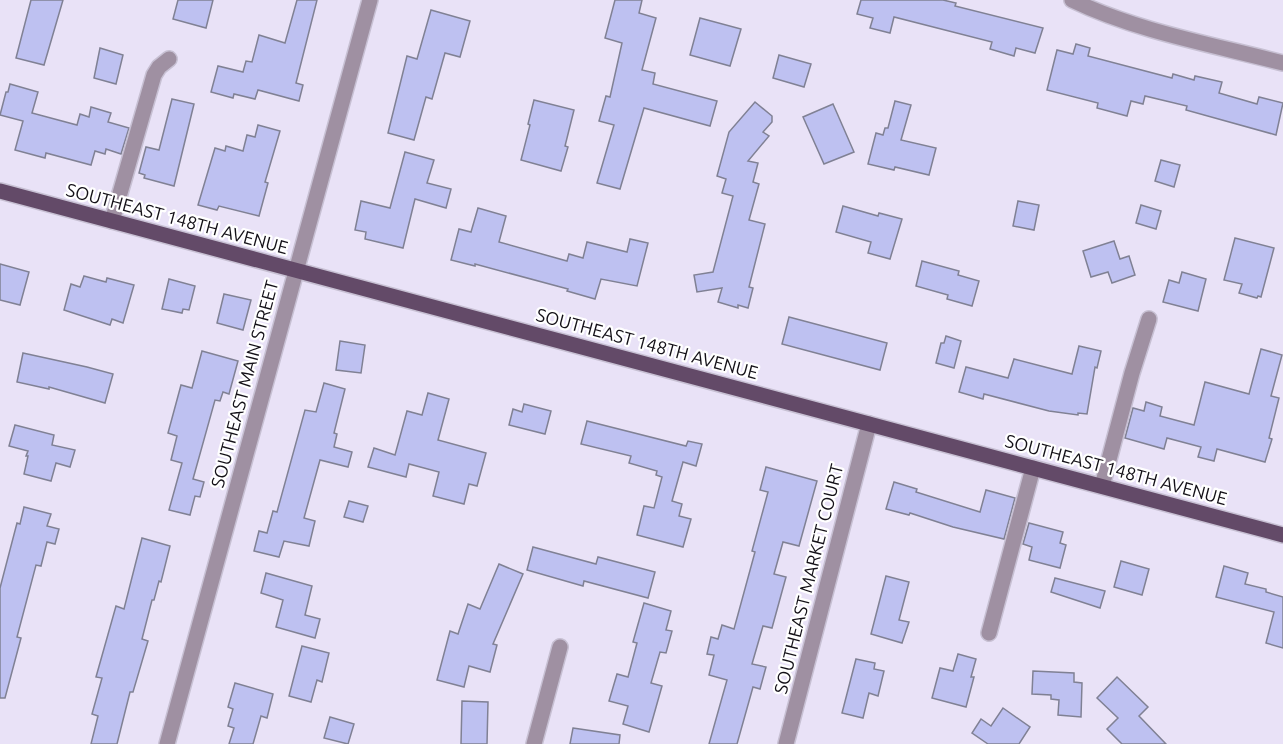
<svg xmlns="http://www.w3.org/2000/svg" width="1283" height="744" viewBox="0 0 1283 744" font-family="Ubuntu,sans-serif">
<style>
.building{fill:#bec1f1;stroke:#808194;stroke-width:1.5}
.lines{fill:none;stroke-linecap:round;stroke-linejoin:round}
.minor-casing{stroke:#c7c0d3;stroke-width:18}
.major-casing{stroke:#c7c0d3;stroke-width:18}
.minor{stroke:#9f90a2;stroke-width:15}
.major{stroke:#634a68;stroke-width:15}
.labels{text-anchor:middle;stroke-width:4.5;stroke-linejoin:round;paint-order:stroke}
.street-label{font-size:18px;fill:#131017;stroke:#fff}
</style>
<rect width="100%" height="100%" fill="#e9e2f7"/>
<g class="building">
<polygon points="31,0 63,0 44,65 16,58"/>
<polygon points="178,0 213,0 206,28 173,19"/>
<polygon points="297,0 317,0 296,83 303,85 299,101 258,90 255,99 234,94 233,98 211,92 218,66 243,72 246,61 252,62 259,35 285,43"/>
<polygon points="615,0 642,0 639,13 656,18 642,70 655,73 653,84 717,101 710,126 644,108 620,189 597,183 614,125 599,121 606,96 610,97 622,43 605,38"/>
<polygon points="861,0 943,0 956,3 955,6 1043,28 1035,53 1016,48 1014,56 990,49 992,42 894,17 890,33 870,28 873,18 857,14"/>
<polygon points="431,10 470,21 460,57 445,53 432,99 426,97 414,140 388,133 407,56 417,59"/>
<polygon points="700,18 741,29 730,66 690,55"/>
<polygon points="1076,44 1090,48 1088,56 1172,78 1173,74 1194,80 1195,76 1222,82 1219,93 1257,104 1259,97 1283,103 1276,135 1186,110 1187,106 1145,96 1143,104 1131,101 1127,116 1097,108 1098,103 1047,90 1057,50 1073,54"/>
<polygon points="100,48 123,55 116,84 94,78"/>
<polygon points="779,55 811,64 804,87 773,78"/>
<polygon points="10,84 38,92 32,113 77,125 80,114 89,117 91,107 111,113 108,122 129,128 121,154 106,149 105,154 95,151 91,165 46,153 45,158 15,150 23,121 0,115 6,92 8,92"/>
<polygon points="172,99 194,104 174,186 144,178 145,175 139,173 146,147 159,150"/>
<polygon points="534,100 574,110 565,146 568,147 561,171 521,160 530,125 528,124"/>
<polygon points="895,101 911,105 901,140 936,148 929,175 895,167 894,170 868,164 876,133 883,135 885,128 888,128"/>
<polygon points="755,102 772,116 772,122 763,132 769,136 748,161 758,163 753,182 759,184 749,220 765,224 749,287 753,288 748,308 738,305 738,308 718,302 722,288 697,292 694,275 713,272 733,196 722,193 726,179 717,176 729,132"/>
<polygon points="833,104 854,152 824,164 803,117"/>
<polygon points="258,125 280,131 265,182 268,183 259,216 219,206 217,210 198,205 215,148 225,151 226,146 243,151 247,135 255,137"/>
<polygon points="405,152 434,160 427,183 451,189 446,208 415,199 403,248 365,239 366,232 355,230 361,201 390,208"/>
<polygon points="1161,160 1180,165 1174,187 1155,181"/>
<polygon points="1018,201 1039,205 1034,230 1013,226"/>
<polygon points="1141,205 1161,211 1156,229 1136,223"/>
<polygon points="843,206 878,216 879,213 902,219 890,259 868,253 871,242 836,232"/>
<polygon points="478,208 506,216 499,242 567,261 569,254 583,258 587,242 627,252 630,239 648,243 637,286 601,279 595,299 567,291 568,289 475,264 475,266 451,260 459,229 471,232"/>
<polygon points="1235,238 1274,248 1261,297 1258,296 1257,298 1239,293 1242,284 1224,280"/>
<polygon points="1114,241 1120,259 1129,256 1135,275 1112,283 1108,272 1091,277 1083,251"/>
<polygon points="922,261 959,271 958,275 979,281 972,306 947,299 948,295 916,286"/>
<polygon points="0,264 29,272 20,305 0,300"/>
<polygon points="1182,272 1206,279 1198,311 1163,302 1169,280 1179,283"/>
<polygon points="84,276 106,282 107,278 134,285 123,323 112,319 110,325 64,310 71,284 80,287"/>
<polygon points="169,279 195,286 189,310 183,309 182,313 162,309"/>
<polygon points="224,294 251,300 243,330 217,323"/>
<polygon points="789,317 887,343 880,370 782,344"/>
<polygon points="946,336 961,341 954,368 936,363 941,343 944,343"/>
<polygon points="340,341 365,345 361,373 336,370"/>
<polygon points="1079,346 1101,351 1097,368 1095,367 1087,414 1078,413 1078,415 1049,411 984,394 983,399 959,392 966,367 1008,378 1014,359 1072,374"/>
<polygon points="1261,349 1282,355 1271,396 1279,398 1269,438 1272,439 1265,462 1217,449 1214,461 1198,457 1201,447 1167,438 1164,449 1125,438 1133,408 1144,411 1146,402 1162,407 1160,416 1194,425 1205,382 1249,394"/>
<polygon points="202,351 238,361 229,394 223,392 220,401 215,400 193,479 204,482 200,497 195,496 190,515 169,510 182,463 171,460 177,436 168,433 181,385 192,388"/>
<polygon points="23,353 87,367 113,374 105,403 49,387 49,389 17,382"/>
<polygon points="324,383 345,389 334,433 337,434 334,447 352,452 348,467 320,460 304,518 315,521 309,546 284,541 279,557 254,551 259,531 267,533 273,511 277,512 305,410 316,412"/>
<polygon points="428,393 449,399 438,440 486,453 477,486 469,484 464,504 433,496 439,472 409,464 406,477 368,467 374,448 395,455 407,411 422,415"/>
<polygon points="524,404 551,411 545,434 509,425 513,409 522,412"/>
<polygon points="587,421 686,446 688,441 702,444 696,466 683,462 672,501 682,504 679,516 691,519 683,547 637,535 644,506 654,508 662,477 656,475 657,471 629,463 631,456 581,444"/>
<polygon points="15,425 54,435 52,445 75,450 70,467 56,463 51,481 24,474 28,456 26,456 28,451 9,446"/>
<polygon points="766,467 817,481 799,546 783,542 774,574 786,577 772,628 763,626 752,664 766,667 760,689 753,687 737,744 709,744 727,680 709,675 714,655 707,654 711,637 718,639 722,625 734,629 755,552 752,551 768,492 760,490"/>
<polygon points="894,482 917,489 916,492 980,512 986,490 1015,498 1004,539 953,527 910,513 909,515 886,509"/>
<polygon points="349,501 368,506 363,522 344,517"/>
<polygon points="24,507 51,514 47,526 59,529 55,544 47,542 41,566 36,565 17,637 21,638 5,698 0,698 0,588 17,523 20,524"/>
<polygon points="1029,523 1063,532 1060,543 1066,545 1060,568 1029,560 1032,547 1023,544"/>
<polygon points="142,538 170,546 161,582 159,581 154,600 152,600 142,639 148,641 133,692 130,692 117,744 91,744 98,716 92,714 102,678 96,677 116,606 124,609"/>
<polygon points="533,547 596,564 598,557 655,572 648,598 584,581 583,586 527,570"/>
<polygon points="1121,561 1149,569 1142,595 1114,587"/>
<polygon points="499,564 523,574 493,644 497,645 490,672 469,666 464,687 437,680 450,631 458,634 468,604 480,609"/>
<polygon points="1224,566 1248,573 1245,584 1266,589 1266,592 1283,597 1283,648 1266,643 1274,612 1216,597"/>
<polygon points="266,573 312,586 305,615 320,619 315,638 276,627 283,600 261,593"/>
<polygon points="886,576 909,582 899,620 909,622 902,643 871,634"/>
<polygon points="1055,578 1105,591 1100,608 1051,592"/>
<polygon points="644,603 671,611 666,630 672,631 666,653 660,652 651,683 662,686 649,732 623,724 628,706 609,701 617,674 628,677 637,643 633,642"/>
<polygon points="302,646 329,653 322,682 317,680 311,702 289,696"/>
<polygon points="958,654 976,659 971,677 974,677 966,707 932,698 940,668 953,671"/>
<polygon points="856,659 875,663 874,669 884,671 878,696 869,693 863,718 842,713"/>
<polygon points="1033,671 1074,673 1074,682 1082,683 1081,717 1058,715 1059,700 1051,699 1051,695 1032,694"/>
<polygon points="1117,677 1148,707 1139,716 1166,744 1122,744 1107,729 1118,718 1097,698"/>
<polygon points="235,683 273,694 267,718 261,716 253,744 229,744 234,728 228,726 233,709 228,707"/>
<polygon points="462,701 488,702 487,744 461,744"/>
<polygon points="1003,708 1030,727 1019,744 988,744 972,733 981,719 991,726"/>
<polygon points="330,717 354,724 348,744 324,738"/>
<polygon points="573,728 620,735 619,744 570,744"/>
</g>
<g class="lines">
<defs>
<g id="minor">
<path d="M1072 0C1136 31 1214 45 1283 63"/>
<polyline points="112,221 154,75 159,67 169,59"/>
<polyline points="1102,486 1132,373 1149,319"/>
<polyline points="989,633 1033,468"/>
<polyline points="167,744 370,0"/>
<polyline points="534,744 560,647"/>
<polyline points="786,744 869,424"/>
</g>
<polyline id="major" points="0,191 1283,535"/>
</defs>
<use href="#minor" class="minor-casing"/>
<use href="#major" class="major-casing"/>
<use href="#minor" class="minor"/>
<use href="#major" class="major"/>
</g>
<g class="labels">
<g class="street-label">
<text transform="translate(177 219) rotate(15)" y="6">SOUTHEAST 148TH AVENUE</text>
<text transform="translate(647 344) rotate(15)" y="6">SOUTHEAST 148TH AVENUE</text>
<text transform="translate(245 384) rotate(-75)" y="6">SOUTHEAST MAIN STREET</text>
<text transform="translate(1116 470) rotate(15)" y="6">SOUTHEAST 148TH AVENUE</text>
<text transform="translate(809 579) rotate(-76)" y="6">SOUTHEAST MARKET COURT</text>
</g>
</g>
</svg>
